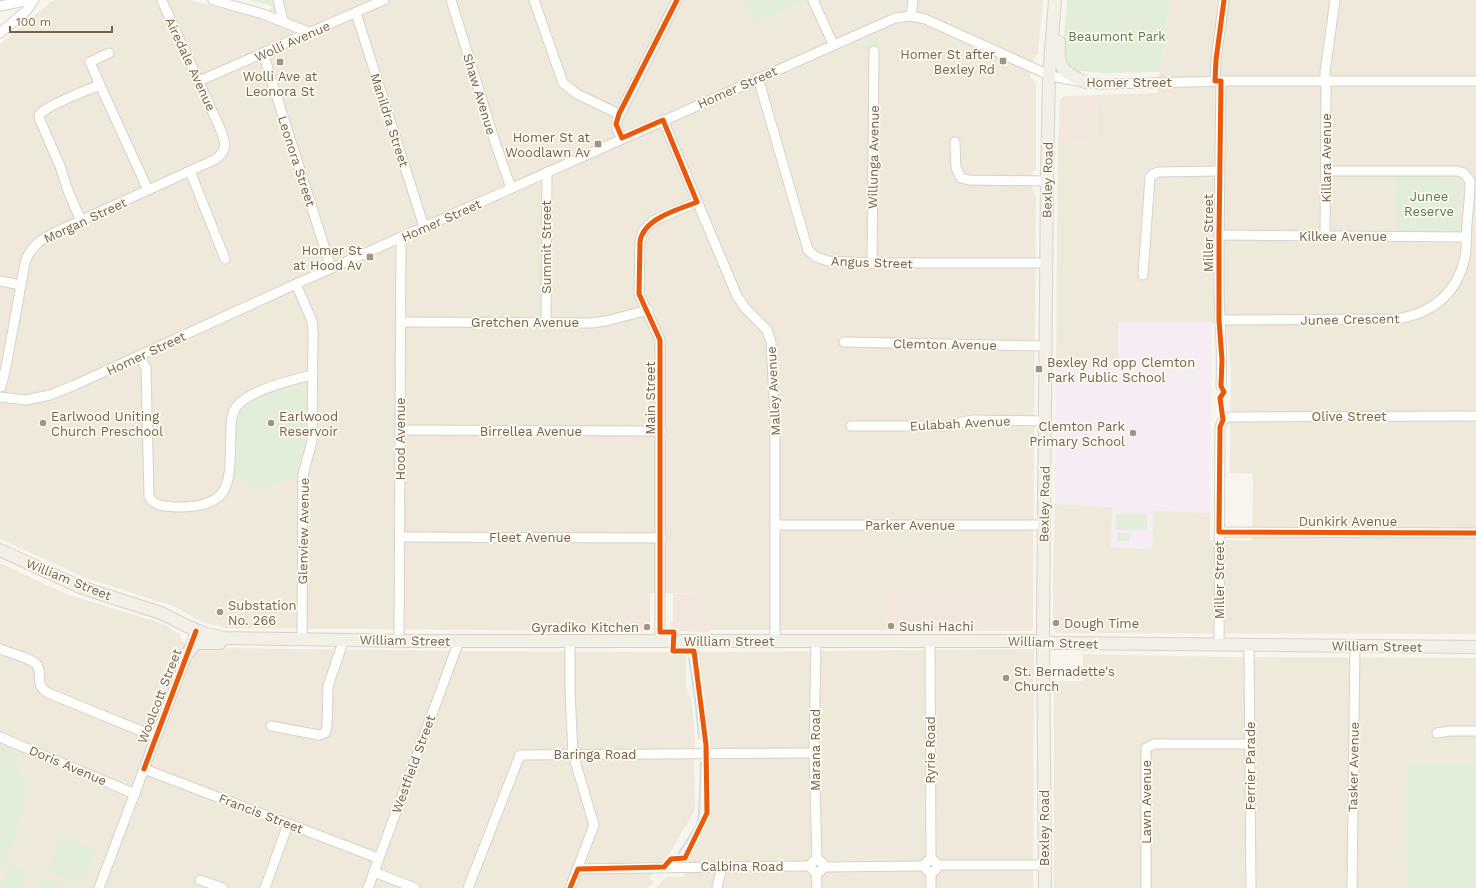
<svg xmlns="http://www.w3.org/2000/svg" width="1476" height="888" viewBox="0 0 1476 888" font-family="'Work Sans',sans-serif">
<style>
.residential{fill:#efe9dc}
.commercial{fill:#f1e7dd}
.education{fill:#f5edf3}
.green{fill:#e2eeda}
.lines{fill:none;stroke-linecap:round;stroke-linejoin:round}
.stream{stroke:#d0e1e6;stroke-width:2}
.minor-casing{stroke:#d6d2cc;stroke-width:11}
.major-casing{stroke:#d8d2cb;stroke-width:14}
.minor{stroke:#fefefc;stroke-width:9}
.major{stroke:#f2efe7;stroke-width:12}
.cycleway-casing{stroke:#fefaf0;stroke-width:8}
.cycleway{stroke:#e8590c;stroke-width:5}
.poi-dot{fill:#a29587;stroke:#fefaf0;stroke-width:1.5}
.labels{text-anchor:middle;stroke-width:3.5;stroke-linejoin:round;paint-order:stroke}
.park-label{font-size:13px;fill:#537d4b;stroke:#fefaf0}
.street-label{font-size:13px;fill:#74624f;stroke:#fefaf0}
.poi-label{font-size:13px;fill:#74624f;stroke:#fefaf0;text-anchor:start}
</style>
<rect width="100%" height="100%" fill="#f7f5ee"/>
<g class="residential">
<polygon points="56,0 189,0 260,18 273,6 271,0 1043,0 1038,54 1035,56 1030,77 1034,80 1036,84 1036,169 1032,173 1032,188 1036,195 1033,583 886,583 885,630 709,630 709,594 651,593 650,599 616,600 616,631 225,628 202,622 173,606 86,578 0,539 0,44 52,1"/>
<polygon points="1170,0 1476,0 1476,634 1069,633 1070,587 1053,587 1055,504 1112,507 1112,547 1152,549 1153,510 1210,513 1210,540 1252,541 1253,474 1230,473 1231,369 1227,333 1211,322 1119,322 1118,362 1056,359 1058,143 1096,142 1097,95 1157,93"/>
<polygon points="0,563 66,594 164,624 181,635 181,641 199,649 204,648 475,651 686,652 686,687 692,702 695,741 694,764 695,810 668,856 649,878 654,882 647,888 0,888"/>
<polygon points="1034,649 1033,888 656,888 666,877 684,877 689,855 710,813 710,741 698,652"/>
<polygon points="1083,654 1227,657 1476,658 1476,888 1054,888 1054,681 1083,681"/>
</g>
<g class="commercial">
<polygon points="1097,95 1096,142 1058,143 1060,101 1061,98 1065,96"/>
<polygon points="886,583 1033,583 1033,629 1031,631 885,630"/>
<polygon points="1053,587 1070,587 1069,633 1057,633 1053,629"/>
<polygon points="673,594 710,594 709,632 673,631 671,629 671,622 673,622"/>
<polygon points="650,599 650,629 648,631 616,631 616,600"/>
</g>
<polygon class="education" points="1118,322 1211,322 1210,513 1153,510 1152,549 1111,547 1112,507 1055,504 1056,359 1118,362"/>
<g class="green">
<polygon points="249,0 271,0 273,6"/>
<polygon points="745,0 804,0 755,23"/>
<polygon points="1067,0 1170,0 1160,72 1102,73 1070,70 1063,48"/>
<polygon points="879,33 878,48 866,51 866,38"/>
<polygon points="1396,175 1462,177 1461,233 1395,231"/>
<path d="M290 385C324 386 302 459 297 477L256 489 234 478 235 423C238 402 272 390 290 385Z"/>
<rect x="1116" y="514" width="31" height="16"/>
<rect x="1117" y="533" width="13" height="8"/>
<polygon points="0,744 13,749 26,795 16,835 0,873"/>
<polygon points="1406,764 1476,764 1476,888 1407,888"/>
<polygon points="61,836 96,849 83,885 47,872"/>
<polygon points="9,864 27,871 21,888 0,888"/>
<polygon points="46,877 75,888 41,888"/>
</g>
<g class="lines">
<g class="stream">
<polyline points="689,658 695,698 699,738"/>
<polyline points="677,856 697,825 699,815 701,762"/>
</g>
<defs>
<g id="minor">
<polyline points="213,0 263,14 311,33"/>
<polyline points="278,0 283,21"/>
<polyline points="451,0 495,142 511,188"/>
<polyline points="534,0 563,83 577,94 619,114"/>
<polyline points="813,0 833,44"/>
<polyline points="0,6 30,0"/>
<polyline points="356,13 424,227"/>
<polyline points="911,16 913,0"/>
<polyline points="0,33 27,10 34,0"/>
<polyline points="263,53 331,268"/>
<polyline points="758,78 808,250 816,257 828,261 872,263 1046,263"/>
<polyline points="199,81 384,0"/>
<polyline points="1215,81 1216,60 1224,0"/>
<polyline points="100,85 90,62 109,53"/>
<polyline points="663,120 737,296 745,308 767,330 771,342 775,417 775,641"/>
<polyline points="622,138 617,129 617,120 677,0"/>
<polyline points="955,142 956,168 961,178 969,180 1047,181"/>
<polyline points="190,171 225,259"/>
<path d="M81 221 68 191 60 166 40 120 39 115C46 106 87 90 100 85L148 190"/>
<polyline points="1219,235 1466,237"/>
<polyline points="1325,236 1326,90 1325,72 1335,0"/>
<polyline points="872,263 874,51"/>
<polyline points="1143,275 1150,177 1153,174 1158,172 1219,171"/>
<polyline points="0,281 21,285"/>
<polyline points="296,284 312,321 313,333 312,441 303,475 302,638"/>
<path d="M1219 320 1397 319C1433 313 1457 294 1465 257 1467 247 1466 235 1467 224 1468 210 1470 196 1470 181L1464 173 1457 171H1326"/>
<polyline points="401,322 591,323 606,321 648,310"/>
<polyline points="546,322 547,172"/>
<polyline points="844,342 1046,346"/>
<path d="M139 356 146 368 149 497C155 507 166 506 176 507 236 508 229 479 231 432 231 423 231 413 237 406 249 390 293 380 312 375"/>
<path d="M1221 386C1223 351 1219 317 1219 282 1219 215 1220 148 1221 81"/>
<path d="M1 387 6 367 25 263C30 246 43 238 58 231L214 160C230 150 225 141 219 126L162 1"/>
<path d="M0 397 26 400 50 395 75 385 296 284 895 18 911 16 925 19 1049 75C1066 80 1083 82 1100 84L1233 81H1476"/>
<polyline points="851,426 946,426 972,420 1045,421"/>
<polyline points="400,430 661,431"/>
<polyline points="775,525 1044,525"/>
<polyline points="1219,532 1476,533"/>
<polyline points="400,537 661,538"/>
<polyline points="399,640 401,237"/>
<polyline points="570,641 570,691 573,754 594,825 570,888"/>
<polyline points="660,641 660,340 639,294 640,242 643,231 653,221 697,202"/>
<polyline points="816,641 814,753 817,860"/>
<polyline points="930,641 931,859"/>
<polyline points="1219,644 1220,427 1223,420 1229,417 1476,416"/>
<polyline points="1249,645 1251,888"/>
<path d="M0 649C8 652 33 659 37 665 44 676 33 683 48 693L156 737"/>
<polyline points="271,726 319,735 325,733 327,727 328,686 344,639"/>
<polyline points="1437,733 1449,731 1476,731"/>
<polyline points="0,737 135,794"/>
<polyline points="144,769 378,858"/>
<circle cx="931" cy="866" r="6"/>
<circle cx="817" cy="866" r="6"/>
<polyline points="937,865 1044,865"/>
<polyline points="823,867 925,866"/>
<polyline points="578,869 810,866"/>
<polyline points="374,872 415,888"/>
<polyline points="816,872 817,888"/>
<polyline points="200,880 223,888"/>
<polyline points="99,888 196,631"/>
<polyline points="265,888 288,824"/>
<polyline points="368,888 459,641"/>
<polyline points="468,888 520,755 814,753"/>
<polyline points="717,888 722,866"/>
<polyline points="931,888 931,872"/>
<polyline points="1146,888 1146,748 1154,744 1249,744"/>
<polyline points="1352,888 1355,646"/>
</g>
<g id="major">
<path d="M1059 42C1057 68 1063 72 1085 82"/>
<polyline points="0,550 80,587 161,613 187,626 205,634 225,638 416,641 1032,641 1056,643 1476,647"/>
<polyline points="186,655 195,644 198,643 220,643"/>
<polyline points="1045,888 1043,629 1047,181 1049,75 1055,0"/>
</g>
</defs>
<use href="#minor" class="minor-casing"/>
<use href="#major" class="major-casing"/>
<use href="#minor" class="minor"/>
<use href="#major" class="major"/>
<defs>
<g id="cycleway">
<polyline points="1224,0 1216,60 1215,81 1221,81 1219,235 1219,320 1222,360 1221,386 1224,392 1220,398 1223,420 1220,427 1219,532 1476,533"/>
<polyline points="144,769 196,631"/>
<path d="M570 888 578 869 664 867 671 859 685 858 707 813 706 745 694 651H673L674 632H660V340L639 294 640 242C643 218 678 210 697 202L663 120 622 138 616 124 619 114 677 0"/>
</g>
</defs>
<use href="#cycleway" class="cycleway-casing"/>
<use href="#cycleway" class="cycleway"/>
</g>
<g class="poi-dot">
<rect x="999" y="57" width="8" height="8" rx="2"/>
<rect x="276" y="58" width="8" height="8" rx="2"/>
<rect x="594" y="140" width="8" height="8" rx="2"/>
<rect x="366" y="253" width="8" height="8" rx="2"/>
<rect x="1035" y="365" width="8" height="8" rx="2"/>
<circle cx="43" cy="423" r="4"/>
<circle cx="271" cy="423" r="4"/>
<circle cx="1133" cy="433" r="4"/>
<circle cx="220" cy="612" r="4"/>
<circle cx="1056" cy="623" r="4"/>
<circle cx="891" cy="626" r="4"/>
<circle cx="647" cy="627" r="4"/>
<circle cx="1006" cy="678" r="4"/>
</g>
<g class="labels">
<g class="park-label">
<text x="1117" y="41">Beaumont Park</text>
<text x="1429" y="201">Junee<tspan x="1429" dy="15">Reserve</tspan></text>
</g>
<g class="street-label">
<text transform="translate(292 41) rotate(-24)" y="5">Wolli Avenue</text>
<text transform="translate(191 64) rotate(65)" y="5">Airedale Avenue</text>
<text x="1129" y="87">Homer Street</text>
<text transform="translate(737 87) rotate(-24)" y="5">Homer Street</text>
<text transform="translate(480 94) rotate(73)" y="5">Shaw Avenue</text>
<text transform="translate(390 120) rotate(72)" y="5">Manildra Street</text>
<text transform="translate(873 157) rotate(-89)" y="5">Willunga Avenue</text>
<text transform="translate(1326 158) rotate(-90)" y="5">Killara Avenue</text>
<text transform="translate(297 161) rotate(72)" y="5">Leonora Street</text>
<text transform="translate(1047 180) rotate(-89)" y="5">Bexley Road</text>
<text transform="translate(85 220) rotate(-25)" y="5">Morgan Street</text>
<text transform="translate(441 220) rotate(-24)" y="5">Homer Street</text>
<text transform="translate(1208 233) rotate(-90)" y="5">Miller Street</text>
<text x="1343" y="241">Kilkee Avenue</text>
<text transform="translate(546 247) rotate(-90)" y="5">Summit Street</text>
<text transform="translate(872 262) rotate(2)" y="5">Angus Street</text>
<text transform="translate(1350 319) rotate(-1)" y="5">Junee Crescent</text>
<text x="525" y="327">Gretchen Avenue</text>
<text transform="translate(945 344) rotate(1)" y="5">Clemton Avenue</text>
<text transform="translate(146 353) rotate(-25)" y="5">Homer Street</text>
<text transform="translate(773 391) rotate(-93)" y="5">Malley Avenue</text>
<text transform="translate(650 398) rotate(-90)" y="5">Main Street</text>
<text x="1349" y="421">Olive Street</text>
<text transform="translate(960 423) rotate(-3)" y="5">Eulabah Avenue</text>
<text x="531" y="436">Birrellea Avenue</text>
<text transform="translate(400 439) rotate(-90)" y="5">Hood Avenue</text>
<text transform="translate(1044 504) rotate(-89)" y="5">Bexley Road</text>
<text x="1348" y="526">Dunkirk Avenue</text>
<text x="910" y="530">Parker Avenue</text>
<text transform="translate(303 531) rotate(-89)" y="5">Glenview Avenue</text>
<text x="530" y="542">Fleet Avenue</text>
<text transform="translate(69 579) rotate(22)" y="5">William Street</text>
<text transform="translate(1219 580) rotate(-90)" y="5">Miller Street</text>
<text transform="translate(405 640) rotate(1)" y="5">William Street</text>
<text x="729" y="646">William Street</text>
<text transform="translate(1053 642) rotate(2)" y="5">William Street</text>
<text transform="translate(1377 646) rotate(1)" y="5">William Street</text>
<text transform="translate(159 696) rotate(-69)" y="5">Woolcott Street</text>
<text transform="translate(815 750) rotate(-90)" y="5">Marana Road</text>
<text transform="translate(930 750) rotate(-90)" y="5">Ryrie Road</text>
<text x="595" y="759">Baringa Road</text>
<text transform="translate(413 764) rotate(-70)" y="5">Westfield Street</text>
<text transform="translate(68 765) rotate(23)" y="5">Doris Avenue</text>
<text transform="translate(1250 766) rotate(-90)" y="5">Ferrier Parade</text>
<text transform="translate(1353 767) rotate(-89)" y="5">Tasker Avenue</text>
<text transform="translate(1146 802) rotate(-90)" y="5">Lawn Avenue</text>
<text transform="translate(261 813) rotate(21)" y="5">Francis Street</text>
<text transform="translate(1044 828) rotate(-90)" y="5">Bexley Road</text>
<text x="742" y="871">Calbina Road</text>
</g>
<g class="poi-label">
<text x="995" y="59" text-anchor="end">Homer St after<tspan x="995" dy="15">Bexley Rd</tspan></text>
<text x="280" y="81" text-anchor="middle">Wolli Ave at<tspan x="280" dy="15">Leonora St</tspan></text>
<text x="590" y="142" text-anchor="end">Homer St at<tspan x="590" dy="15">Woodlawn Av</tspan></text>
<text x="362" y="255" text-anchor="end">Homer St<tspan x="362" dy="15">at Hood Av</tspan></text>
<text x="1047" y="367">Bexley Rd opp Clemton<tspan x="1047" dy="15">Park Public School</tspan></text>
<text x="51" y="421">Earlwood Uniting<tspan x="51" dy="15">Church Preschool</tspan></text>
<text x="279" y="421">Earlwood<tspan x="279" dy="15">Reservoir</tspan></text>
<text x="1125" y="431" text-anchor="end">Clemton Park<tspan x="1125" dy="15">Primary School</tspan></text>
<text x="228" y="610">Substation<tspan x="228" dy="15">No. 266</tspan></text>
<text x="1064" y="628">Dough Time</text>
<text x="899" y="631">Sushi Hachi</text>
<text x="639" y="632" text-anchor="end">Gyradiko Kitchen</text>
<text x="1014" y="676">St. Bernadette's<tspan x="1014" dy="15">Church</tspan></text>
</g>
</g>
<path d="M10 26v6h102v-6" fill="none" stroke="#74624f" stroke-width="2"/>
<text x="16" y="26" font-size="12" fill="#74624f" stroke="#fefaf0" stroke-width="3" paint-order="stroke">100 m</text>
</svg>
